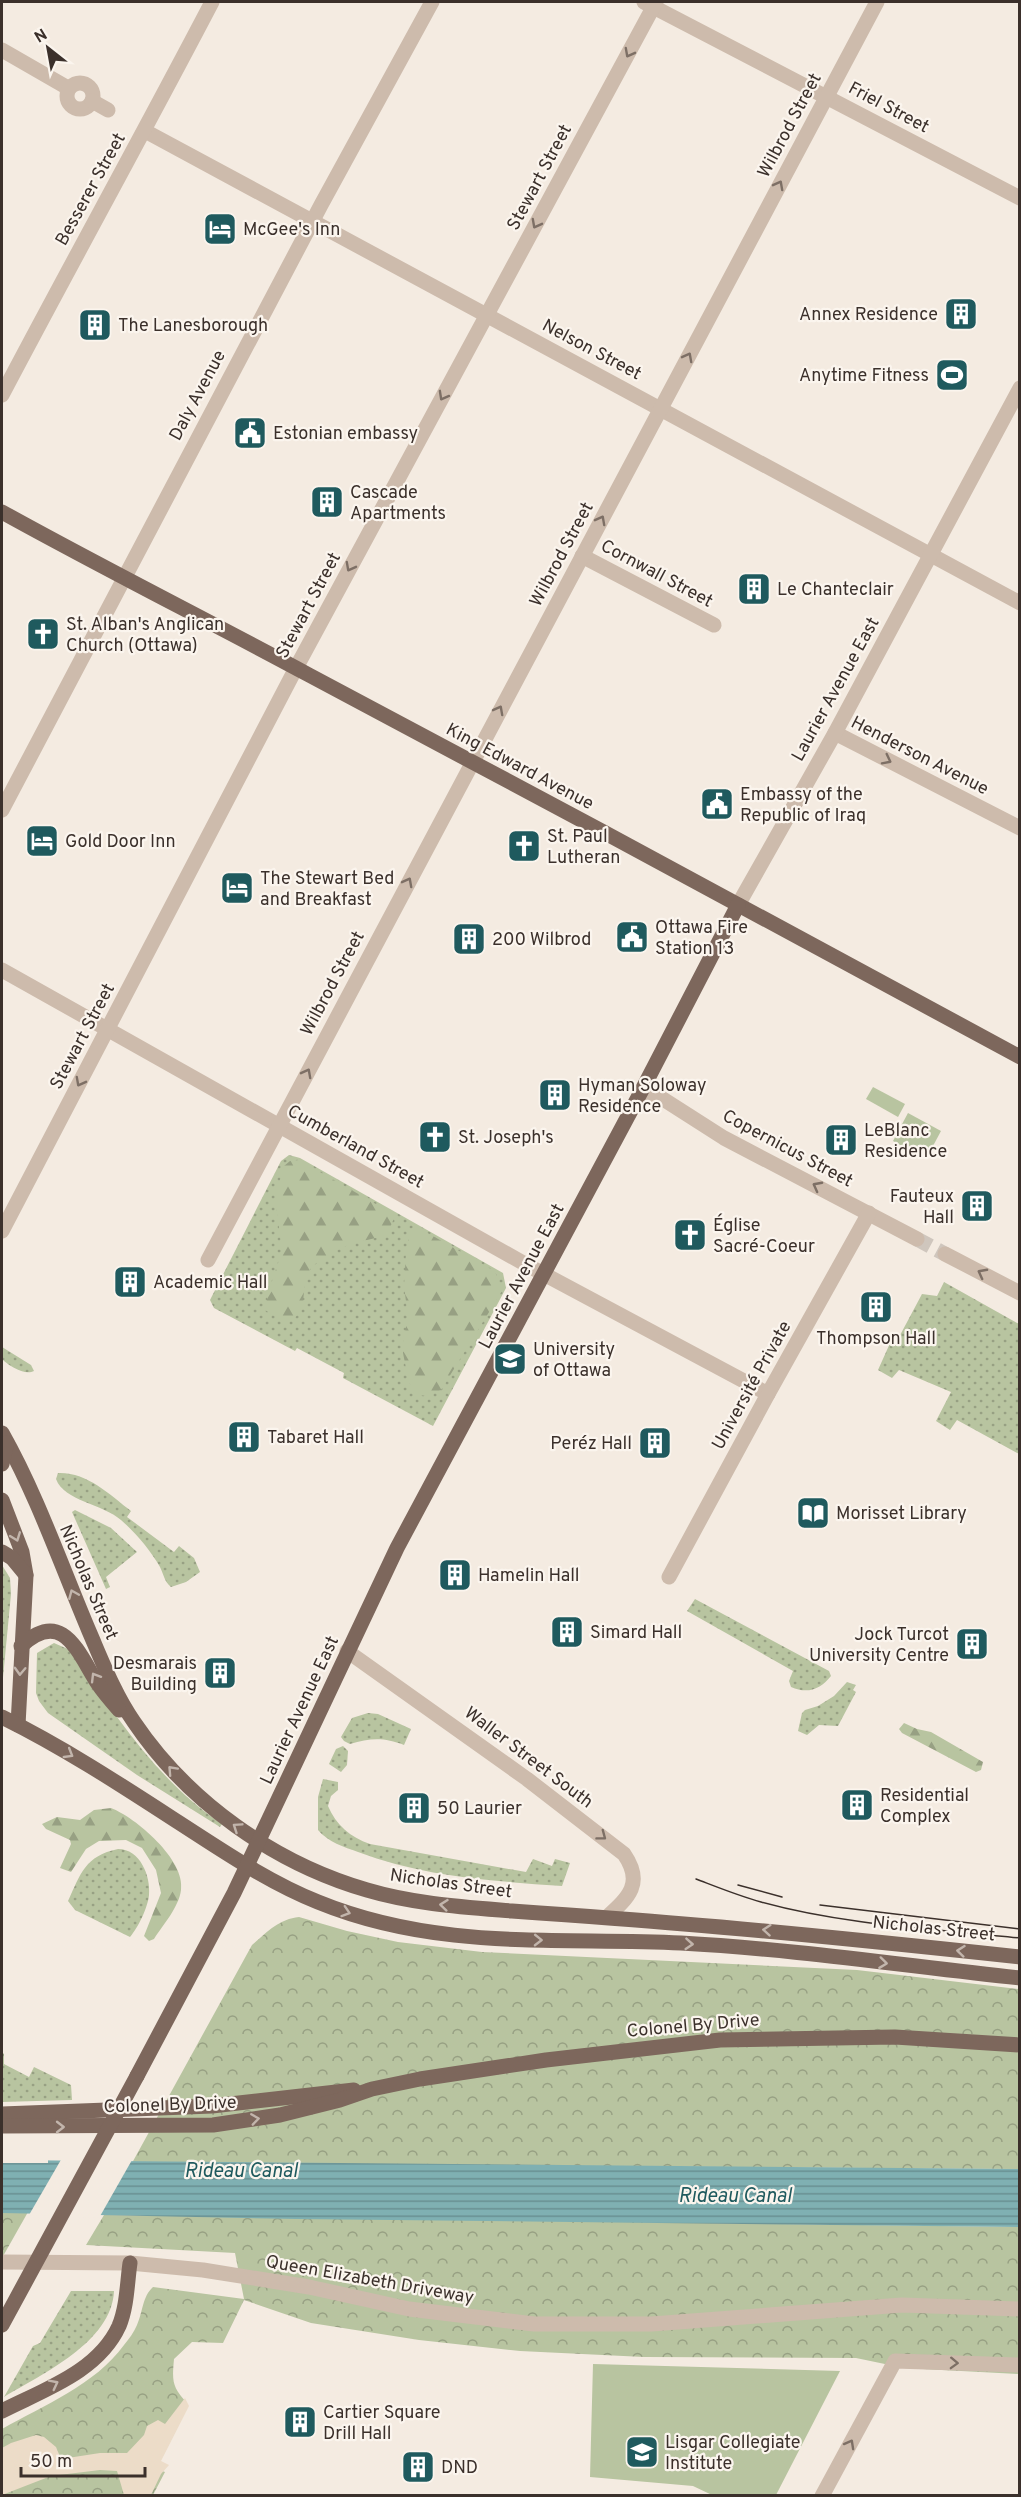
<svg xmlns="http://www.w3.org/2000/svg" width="1021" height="2497" viewBox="0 0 1021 2497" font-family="Overpass,sans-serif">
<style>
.grass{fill:url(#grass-dots)}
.forest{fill:url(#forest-firs)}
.park{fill:url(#park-crowns)}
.garden{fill:#b8c4a0}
.plaza{fill:#ecdcc8}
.water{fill:url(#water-rules)}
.pier{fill:#f4ebe1}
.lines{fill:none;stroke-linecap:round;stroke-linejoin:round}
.minor-tunnel{stroke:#cfc6bd;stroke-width:15;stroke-dasharray:15 8;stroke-linecap:butt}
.minor{stroke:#cdbbac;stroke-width:15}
.major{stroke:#7d675c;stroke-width:15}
.tram{stroke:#3b302b;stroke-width:1.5}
.major-bridge{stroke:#7d675c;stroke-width:15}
.oneway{stroke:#7d6f65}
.oneway2{stroke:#c2b5ac}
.labels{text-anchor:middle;stroke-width:4.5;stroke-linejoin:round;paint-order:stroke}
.street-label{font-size:18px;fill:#3b302b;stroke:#fbf5ee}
.poi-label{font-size:18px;fill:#3b302b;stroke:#fbf5ee;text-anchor:start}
.water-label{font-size:20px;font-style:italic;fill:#1f5a5e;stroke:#fbf5ee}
</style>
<defs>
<pattern id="grass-dots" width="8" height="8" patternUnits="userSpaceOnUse" patternTransform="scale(1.5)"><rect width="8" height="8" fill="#b8c4a0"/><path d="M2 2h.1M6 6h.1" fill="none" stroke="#97a083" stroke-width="1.8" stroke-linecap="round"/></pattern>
<pattern id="forest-firs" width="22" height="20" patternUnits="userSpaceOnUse" patternTransform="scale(1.5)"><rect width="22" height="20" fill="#b8c4a0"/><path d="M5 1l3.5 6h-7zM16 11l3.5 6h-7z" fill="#97a083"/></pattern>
<pattern id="park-crowns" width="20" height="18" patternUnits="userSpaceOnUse" patternTransform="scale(1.5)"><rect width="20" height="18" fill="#b8c4a0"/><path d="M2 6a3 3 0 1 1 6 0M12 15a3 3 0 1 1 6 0" fill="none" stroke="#97a083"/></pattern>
<pattern id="water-rules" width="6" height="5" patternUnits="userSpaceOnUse" patternTransform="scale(1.5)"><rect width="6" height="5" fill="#7fb0b2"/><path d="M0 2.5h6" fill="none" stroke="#699091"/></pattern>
</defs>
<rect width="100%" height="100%" fill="#f4ebe1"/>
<g class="grass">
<polygon points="289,1155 300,1158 503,1273 506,1288 433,1426 343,1378 344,1373 297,1348 295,1351 214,1308 210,1300 281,1161"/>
<polygon points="944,1282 1019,1324 1019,1454 957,1420 950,1430 936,1421 951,1392 899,1370 892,1378 878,1370 891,1341 898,1339 922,1294 937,1296"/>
<path d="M2 1347 31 1365 34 1371C25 1376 9 1366 2 1359Z"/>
<path d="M58 1473C87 1472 109 1494 131 1511L127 1517 174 1552 179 1546 194 1558 200 1572 186 1582 171 1587C164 1581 164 1575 160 1567 151 1551 135 1532 121 1520 103 1504 64 1501 56 1479Z"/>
<polygon points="75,1510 111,1528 137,1552 106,1577 110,1587 106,1589 72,1512"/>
<polygon points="2,1565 10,1578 11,1594 2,1688"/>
<path d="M695 1599 829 1671 831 1676C820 1690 807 1694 791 1687L789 1681 793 1671 687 1611Z"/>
<path d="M54 1643 70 1650C115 1714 156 1780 222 1824L220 1827 137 1775 48 1713 39 1701 36 1693 37 1653Z"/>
<polygon points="847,1682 856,1685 853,1690 856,1692 838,1726 819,1725 807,1735 798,1731 802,1713 805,1710 818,1706 834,1696"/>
<path d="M368 1713 378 1714 411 1729 404 1745C384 1737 370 1738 350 1744L344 1741 341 1737 352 1718Z"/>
<polygon points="343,1746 348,1751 347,1765 341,1772 329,1764 336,1749"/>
<path d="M323 1779 338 1782V1790L331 1796 328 1806C336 1825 350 1837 370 1844L526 1872 533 1859 552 1866 555 1859 570 1863 562 1886C493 1881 424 1877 358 1852 344 1847 328 1842 318 1830V1797Z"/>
<path d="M118 1849C140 1849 151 1876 149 1895 148 1907 138 1928 130 1937L75 1910 68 1901C81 1873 85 1856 118 1849Z"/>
<polygon points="2,2052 4,2054 4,2064 29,2077 34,2067 71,2085 72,2100 2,2102"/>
<path d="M71 2291H114C112 2342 42 2374 4 2397L33 2346 40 2343Z"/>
</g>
<g class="forest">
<path d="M299 1160 395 1215C387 1240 381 1236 358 1242 343 1246 325 1255 313 1266 297 1281 313 1318 284 1322L265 1310 269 1290 282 1251 275 1197 284 1166 290 1161Z"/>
<polygon points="417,1227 491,1269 496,1274 502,1291 441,1390 427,1396 419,1395 409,1383 402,1348 408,1317 404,1286 406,1253 410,1229"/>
<polygon points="904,1723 917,1729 931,1732 983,1762 981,1770 976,1772 902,1733 899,1729"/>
<path d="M111 1808C135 1817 186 1860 181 1890 179 1907 163 1925 154 1939L149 1941 144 1936 161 1893 156 1870 142 1848 126 1840 99 1841 86 1849 71 1872 60 1868 71 1844 70 1840 46 1829 42 1824 57 1817 80 1820 94 1810Z"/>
</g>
<g class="park">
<path d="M299 1917 347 1931 398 1942 482 1952 857 1970 1019 1989V2169L132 2163 252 1945C267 1932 279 1919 299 1917Z"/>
<polygon points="28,2212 2,2258 2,2213"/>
<path d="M104 2215 1019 2227V2374L904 2368 856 2358 644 2357 520 2351 419 2340 311 2323 244 2300 223 2343 192 2342 174 2359C172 2381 172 2387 187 2403L154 2468 165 2472 153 2495H2V2429C44 2405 95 2385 124 2345 129 2339 134 2332 137 2325 143 2312 142 2297 153 2287L244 2299 235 2253 86 2245Z"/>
</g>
<g class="garden">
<polygon points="873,1087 905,1104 898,1117 866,1099"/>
<polygon points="908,1113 941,1131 926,1159 893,1141"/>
<polygon points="593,2364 840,2371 776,2495 712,2495 693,2486 590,2477"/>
</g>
<polygon class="plaza" points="185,2398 189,2406 161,2461 169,2465 161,2474 151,2495 124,2495 117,2471 100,2470 51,2476 2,2495 2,2448 11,2443 36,2435 44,2437 56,2447 61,2459 100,2453 127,2453 144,2435 147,2426 158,2420 165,2424"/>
<polygon class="water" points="2,2160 1019,2169 1019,2227 296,2219 2,2213"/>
<g class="pier">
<polygon points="62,2158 132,2160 99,2218 29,2215"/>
<rect x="2" y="2160" width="46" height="3"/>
</g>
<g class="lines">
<polyline class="minor-tunnel" points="917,1239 945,1254"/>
<g class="minor">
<polyline points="644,2 1020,198"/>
<polyline points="2,50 68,88"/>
<circle cx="80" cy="96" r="13"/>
<polyline points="92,101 108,110"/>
<polyline points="145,131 1020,603"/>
<path d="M2 395C71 264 143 134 212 2"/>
<polyline points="582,556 714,625"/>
<polyline points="835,733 1020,828"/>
<polyline points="2,810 321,205 432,2"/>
<polyline points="738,905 835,733 1020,388"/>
<polyline points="2,970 525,1264 768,1394"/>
<polyline points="642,1090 663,1099 724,1138 917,1239"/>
<polyline points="2,1231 296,668 656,2"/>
<polyline points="945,1254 1020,1293"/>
<polyline points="208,1260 877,2"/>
<polyline points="669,1577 768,1394 869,1213"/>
<path d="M347 1651 527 1779 624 1854C644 1883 629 1897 607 1917"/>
<polyline points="2,2262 130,2263 203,2270 309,2287 409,2309 534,2324 652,2324 902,2305 1020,2309"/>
<polyline points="822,2496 895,2361 1020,2365"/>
</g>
<g class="major">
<path d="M2 512C103 568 207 620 309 675 547 801 783 928 1020 1057"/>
<path d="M2 1433C37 1495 61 1565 89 1631 102 1661 115 1695 134 1722 188 1802 274 1863 367 1890 414 1904 463 1907 512 1911 569 1915 626 1919 684 1924 796 1933 908 1945 1020 1957"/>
<polyline points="2,1464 7,1443"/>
<polyline points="2,1500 22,1552 26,1575 18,1725"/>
<polyline points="2,1552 12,1558 26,1575"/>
<path d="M21 1646C63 1607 78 1653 98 1684 104 1693 112 1702 119 1710"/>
<path d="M2 1717C63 1747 121 1785 178 1822 223 1851 268 1882 318 1902 438 1951 556 1937 681 1943 794 1949 907 1966 1020 1978"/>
<polyline points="137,2076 234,1893 397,1548 642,1090 738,905"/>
<polyline points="2,2114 212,2106 354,2090"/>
<polyline points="2,2126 213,2125 280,2115 340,2100 372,2089 420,2079 546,2060 720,2040 895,2037 1020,2045"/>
<path d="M2 2411C43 2390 98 2372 119 2326 127 2307 127 2284 130 2263"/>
</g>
<g class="tram">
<path d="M696 1879C717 1887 739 1896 761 1902 844 1925 934 1929 1020 1938"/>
<polyline points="738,1885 782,1897"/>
<polyline points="820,1905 1020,1929"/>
</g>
<polyline class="major-bridge" points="2,2325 137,2076"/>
</g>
<defs><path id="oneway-chevron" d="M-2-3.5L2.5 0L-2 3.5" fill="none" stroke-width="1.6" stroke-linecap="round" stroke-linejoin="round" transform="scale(1.5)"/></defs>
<g class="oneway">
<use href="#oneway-chevron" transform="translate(629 53) rotate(118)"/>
<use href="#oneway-chevron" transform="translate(779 185) rotate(-62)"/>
<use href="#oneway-chevron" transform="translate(536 224) rotate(118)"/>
<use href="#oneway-chevron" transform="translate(688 357) rotate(-62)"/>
<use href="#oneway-chevron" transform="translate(443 396) rotate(119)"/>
<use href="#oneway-chevron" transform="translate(601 520) rotate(-62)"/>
<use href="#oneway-chevron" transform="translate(350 567) rotate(118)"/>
<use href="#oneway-chevron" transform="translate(499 710) rotate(-62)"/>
<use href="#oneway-chevron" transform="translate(887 760) rotate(27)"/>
<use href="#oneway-chevron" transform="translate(408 882) rotate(-62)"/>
<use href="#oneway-chevron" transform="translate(307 1073) rotate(-62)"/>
<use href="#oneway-chevron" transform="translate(80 1082) rotate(118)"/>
<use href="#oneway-chevron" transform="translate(817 1186) rotate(-152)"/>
<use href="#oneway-chevron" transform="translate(982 1273) rotate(-152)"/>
<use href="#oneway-chevron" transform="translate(602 1836) rotate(37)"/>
<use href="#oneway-chevron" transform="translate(954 2363) rotate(2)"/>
<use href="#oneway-chevron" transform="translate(850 2444) rotate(-61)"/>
</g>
<g class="oneway2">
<use href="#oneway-chevron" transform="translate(16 1537) rotate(69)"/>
<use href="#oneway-chevron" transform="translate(73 1594) rotate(-113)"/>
<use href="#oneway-chevron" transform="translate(20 1671) rotate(92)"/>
<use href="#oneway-chevron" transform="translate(95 1677) rotate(-121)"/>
<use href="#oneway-chevron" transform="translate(69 1754) rotate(31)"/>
<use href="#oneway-chevron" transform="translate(172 1770) rotate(-133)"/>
<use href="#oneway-chevron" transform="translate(237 1827) rotate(-146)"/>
<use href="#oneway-chevron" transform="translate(444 1905) rotate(-174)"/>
<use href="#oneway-chevron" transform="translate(346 1912) rotate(18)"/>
<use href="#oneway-chevron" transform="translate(767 1930) rotate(-175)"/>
<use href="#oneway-chevron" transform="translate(538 1940) rotate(1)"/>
<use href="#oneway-chevron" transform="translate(689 1944) rotate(4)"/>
<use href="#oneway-chevron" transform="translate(961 1951) rotate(-174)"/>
<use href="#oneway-chevron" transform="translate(883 1963) rotate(7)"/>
<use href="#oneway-chevron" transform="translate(255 2119) rotate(-8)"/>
<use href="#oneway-chevron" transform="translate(60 2127)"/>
<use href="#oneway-chevron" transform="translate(54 2384) rotate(-27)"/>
</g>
<defs>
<symbol id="hotel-square" viewBox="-11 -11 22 22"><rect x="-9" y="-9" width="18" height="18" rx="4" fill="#1f5a5e" stroke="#fbf5ee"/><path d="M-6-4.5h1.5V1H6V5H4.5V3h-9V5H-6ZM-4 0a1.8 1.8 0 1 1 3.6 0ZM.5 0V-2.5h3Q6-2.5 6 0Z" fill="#fff"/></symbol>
<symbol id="building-square" viewBox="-11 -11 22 22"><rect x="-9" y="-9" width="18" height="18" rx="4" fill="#1f5a5e" stroke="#fbf5ee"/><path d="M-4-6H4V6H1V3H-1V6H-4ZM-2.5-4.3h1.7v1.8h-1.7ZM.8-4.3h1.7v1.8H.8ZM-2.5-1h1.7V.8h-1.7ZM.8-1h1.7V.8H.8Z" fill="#fff"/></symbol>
<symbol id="stadium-square" viewBox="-11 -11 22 22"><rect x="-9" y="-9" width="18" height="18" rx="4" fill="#1f5a5e" stroke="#fbf5ee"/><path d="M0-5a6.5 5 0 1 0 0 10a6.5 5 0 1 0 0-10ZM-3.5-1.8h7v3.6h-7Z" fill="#fff"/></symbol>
<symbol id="civic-square" viewBox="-11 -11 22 22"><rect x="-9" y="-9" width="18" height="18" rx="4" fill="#1f5a5e" stroke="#fbf5ee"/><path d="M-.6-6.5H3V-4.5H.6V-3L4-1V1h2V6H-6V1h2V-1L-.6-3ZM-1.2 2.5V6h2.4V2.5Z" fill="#fff"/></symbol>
<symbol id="church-square" viewBox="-11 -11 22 22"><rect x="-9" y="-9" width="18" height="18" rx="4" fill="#1f5a5e" stroke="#fbf5ee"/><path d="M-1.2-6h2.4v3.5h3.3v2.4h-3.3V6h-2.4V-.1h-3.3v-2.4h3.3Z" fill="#fff"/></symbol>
<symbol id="university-square" viewBox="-11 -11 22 22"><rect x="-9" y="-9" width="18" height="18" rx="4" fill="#1f5a5e" stroke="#fbf5ee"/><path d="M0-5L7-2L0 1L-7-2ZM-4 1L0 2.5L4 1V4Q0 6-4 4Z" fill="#fff"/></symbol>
<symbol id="library-square" viewBox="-11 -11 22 22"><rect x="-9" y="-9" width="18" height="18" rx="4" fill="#1f5a5e" stroke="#fbf5ee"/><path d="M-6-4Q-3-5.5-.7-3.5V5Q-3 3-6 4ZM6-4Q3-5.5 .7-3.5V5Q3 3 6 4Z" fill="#fff"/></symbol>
<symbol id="school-square" viewBox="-11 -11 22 22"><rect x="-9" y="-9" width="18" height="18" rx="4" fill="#1f5a5e" stroke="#fbf5ee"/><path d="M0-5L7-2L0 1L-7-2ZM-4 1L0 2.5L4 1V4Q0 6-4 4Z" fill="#fff"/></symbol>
</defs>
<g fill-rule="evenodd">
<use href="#hotel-square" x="201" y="210" width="38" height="38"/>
<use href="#building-square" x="942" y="295" width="38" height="38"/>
<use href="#building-square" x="76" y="306" width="38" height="38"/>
<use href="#stadium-square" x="933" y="356" width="38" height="38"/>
<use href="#civic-square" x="231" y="414" width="38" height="38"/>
<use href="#building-square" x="308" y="483" width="38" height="38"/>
<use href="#building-square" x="735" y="570" width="38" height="38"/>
<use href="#church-square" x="24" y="615" width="38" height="38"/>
<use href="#civic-square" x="698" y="785" width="38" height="38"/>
<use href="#hotel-square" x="23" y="822" width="38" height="38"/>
<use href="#church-square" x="505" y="827" width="38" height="38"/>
<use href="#hotel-square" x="218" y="869" width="38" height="38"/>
<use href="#civic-square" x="613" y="918" width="38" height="38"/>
<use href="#building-square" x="450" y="920" width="38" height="38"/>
<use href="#building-square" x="536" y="1076" width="38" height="38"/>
<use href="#church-square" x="416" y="1118" width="38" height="38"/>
<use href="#building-square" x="822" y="1121" width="38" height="38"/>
<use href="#building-square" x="958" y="1187" width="38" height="38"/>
<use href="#church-square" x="671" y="1216" width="38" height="38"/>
<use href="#building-square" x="111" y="1263" width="38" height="38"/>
<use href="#building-square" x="857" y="1288" width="38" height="38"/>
<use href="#university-square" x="491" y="1340" width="38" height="38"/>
<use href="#building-square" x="225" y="1418" width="38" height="38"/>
<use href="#building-square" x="636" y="1424" width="38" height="38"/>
<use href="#library-square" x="794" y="1494" width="38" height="38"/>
<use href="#building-square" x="436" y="1556" width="38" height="38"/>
<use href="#building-square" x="548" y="1613" width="38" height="38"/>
<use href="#building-square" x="953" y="1625" width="38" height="38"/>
<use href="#building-square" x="201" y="1654" width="38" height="38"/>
<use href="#building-square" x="838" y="1786" width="38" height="38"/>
<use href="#building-square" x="395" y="1789" width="38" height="38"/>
<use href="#building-square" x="281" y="2403" width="38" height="38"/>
<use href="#school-square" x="623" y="2433" width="38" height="38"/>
<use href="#building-square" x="399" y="2448" width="38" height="38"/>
</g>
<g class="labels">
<g class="street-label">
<text transform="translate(889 107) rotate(28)" y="6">Friel Street</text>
<text transform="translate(789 125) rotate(-62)" y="6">Wilbrod Street</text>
<text transform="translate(539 177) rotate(-62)" y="6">Stewart Street</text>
<text transform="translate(90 189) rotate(-61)" y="6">Besserer Street</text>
<text transform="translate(592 349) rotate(28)" y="6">Nelson Street</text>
<text transform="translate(197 395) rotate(-62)" y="6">Daly Avenue</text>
<text transform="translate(561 554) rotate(-62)" y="6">Wilbrod Street</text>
<text transform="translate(657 573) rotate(28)" y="6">Cornwall Street</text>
<text transform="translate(308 605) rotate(-62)" y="6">Stewart Street</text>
<text transform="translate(835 689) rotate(-61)" y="6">Laurier Avenue East</text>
<text transform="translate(920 755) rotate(27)" y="6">Henderson Avenue</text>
<text transform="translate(520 766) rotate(28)" y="6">King Edward Avenue</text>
<text transform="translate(332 983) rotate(-62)" y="6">Wilbrod Street</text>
<text transform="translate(82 1036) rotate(-62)" y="6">Stewart Street</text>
<text transform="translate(356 1146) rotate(29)" y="6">Cumberland Street</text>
<text transform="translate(788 1148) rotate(28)" y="6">Copernicus Street</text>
<text transform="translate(521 1276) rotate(-62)" y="6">Laurier Avenue East</text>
<text transform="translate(751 1385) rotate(-61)" y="6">Université Private</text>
<text transform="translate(89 1582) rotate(67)" y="6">Nicholas Street</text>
<text transform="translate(299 1710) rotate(-65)" y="6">Laurier Avenue East</text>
<text transform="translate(529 1757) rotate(37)" y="6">Waller Street South</text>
<text transform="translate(451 1883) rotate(8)" y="6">Nicholas Street</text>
<text transform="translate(934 1928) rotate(6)" y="6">Nicholas Street</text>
<text transform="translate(693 2025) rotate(-5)" y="6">Colonel By Drive</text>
<text transform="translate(170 2104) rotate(-2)" y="6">Colonel By Drive</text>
<text transform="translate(370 2279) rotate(10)" y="6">Queen Elizabeth Driveway</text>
</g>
<g class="poi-label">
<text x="243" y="235">McGee's Inn</text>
<text x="938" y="320" text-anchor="end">Annex Residence</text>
<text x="118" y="331">The Lanesborough</text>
<text x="929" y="381" text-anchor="end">Anytime Fitness</text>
<text x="273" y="439">Estonian embassy</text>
<text x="350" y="498">Cascade<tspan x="350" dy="21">Apartments</tspan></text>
<text x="777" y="595">Le Chanteclair</text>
<text x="66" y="630">St. Alban's Anglican<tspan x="66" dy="21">Church (Ottawa)</tspan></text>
<text x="740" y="800">Embassy of the<tspan x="740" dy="21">Republic of Iraq</tspan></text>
<text x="547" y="842">St. Paul<tspan x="547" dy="21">Lutheran</tspan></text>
<text x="65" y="847">Gold Door Inn</text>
<text x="260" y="884">The Stewart Bed<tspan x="260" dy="21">and Breakfast</tspan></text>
<text x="655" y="933">Ottawa Fire<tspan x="655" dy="21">Station 13</tspan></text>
<text x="492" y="945">200 Wilbrod</text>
<text x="578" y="1091">Hyman Soloway<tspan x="578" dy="21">Residence</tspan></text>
<text x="864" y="1136">LeBlanc<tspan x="864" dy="21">Residence</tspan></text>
<text x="458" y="1143">St. Joseph's</text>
<text x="954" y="1202" text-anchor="end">Fauteux<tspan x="954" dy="21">Hall</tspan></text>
<text x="713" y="1231">Église<tspan x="713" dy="21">Sacré-Coeur</tspan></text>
<text x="153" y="1288">Academic Hall</text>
<text x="876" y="1344" text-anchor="middle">Thompson Hall</text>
<text x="533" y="1355">University<tspan x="533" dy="21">of Ottawa</tspan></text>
<text x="267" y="1443">Tabaret Hall</text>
<text x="632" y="1449" text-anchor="end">Peréz Hall</text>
<text x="836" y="1519">Morisset Library</text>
<text x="478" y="1581">Hamelin Hall</text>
<text x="590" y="1638">Simard Hall</text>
<text x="949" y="1640" text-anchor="end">Jock Turcot<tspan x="949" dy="21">University Centre</tspan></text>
<text x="197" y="1669" text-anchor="end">Desmarais<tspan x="197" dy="21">Building</tspan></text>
<text x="880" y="1801">Residential<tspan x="880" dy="21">Complex</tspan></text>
<text x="437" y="1814">50 Laurier</text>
<text x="323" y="2418">Cartier Square<tspan x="323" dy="21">Drill Hall</tspan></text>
<text x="665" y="2448">Lisgar Collegiate<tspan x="665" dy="21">Institute</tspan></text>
<text x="441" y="2473">DND</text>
</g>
<g class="water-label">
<text x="241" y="2177">Rideau Canal</text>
<text x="735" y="2202">Rideau Canal</text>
</g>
</g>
<rect width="1021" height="2497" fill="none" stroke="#3b302b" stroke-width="6"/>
<g transform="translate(48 48) rotate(329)" stroke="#fbf5ee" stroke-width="4.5" paint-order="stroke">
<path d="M0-4.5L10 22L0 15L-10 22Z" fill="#3b302b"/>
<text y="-9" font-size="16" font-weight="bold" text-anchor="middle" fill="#3b302b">N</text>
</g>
<path d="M21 2467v9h124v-9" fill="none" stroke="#3b302b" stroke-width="3"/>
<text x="30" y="2467" font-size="18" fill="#3b302b" stroke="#fbf5ee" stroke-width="4.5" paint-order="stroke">50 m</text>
</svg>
